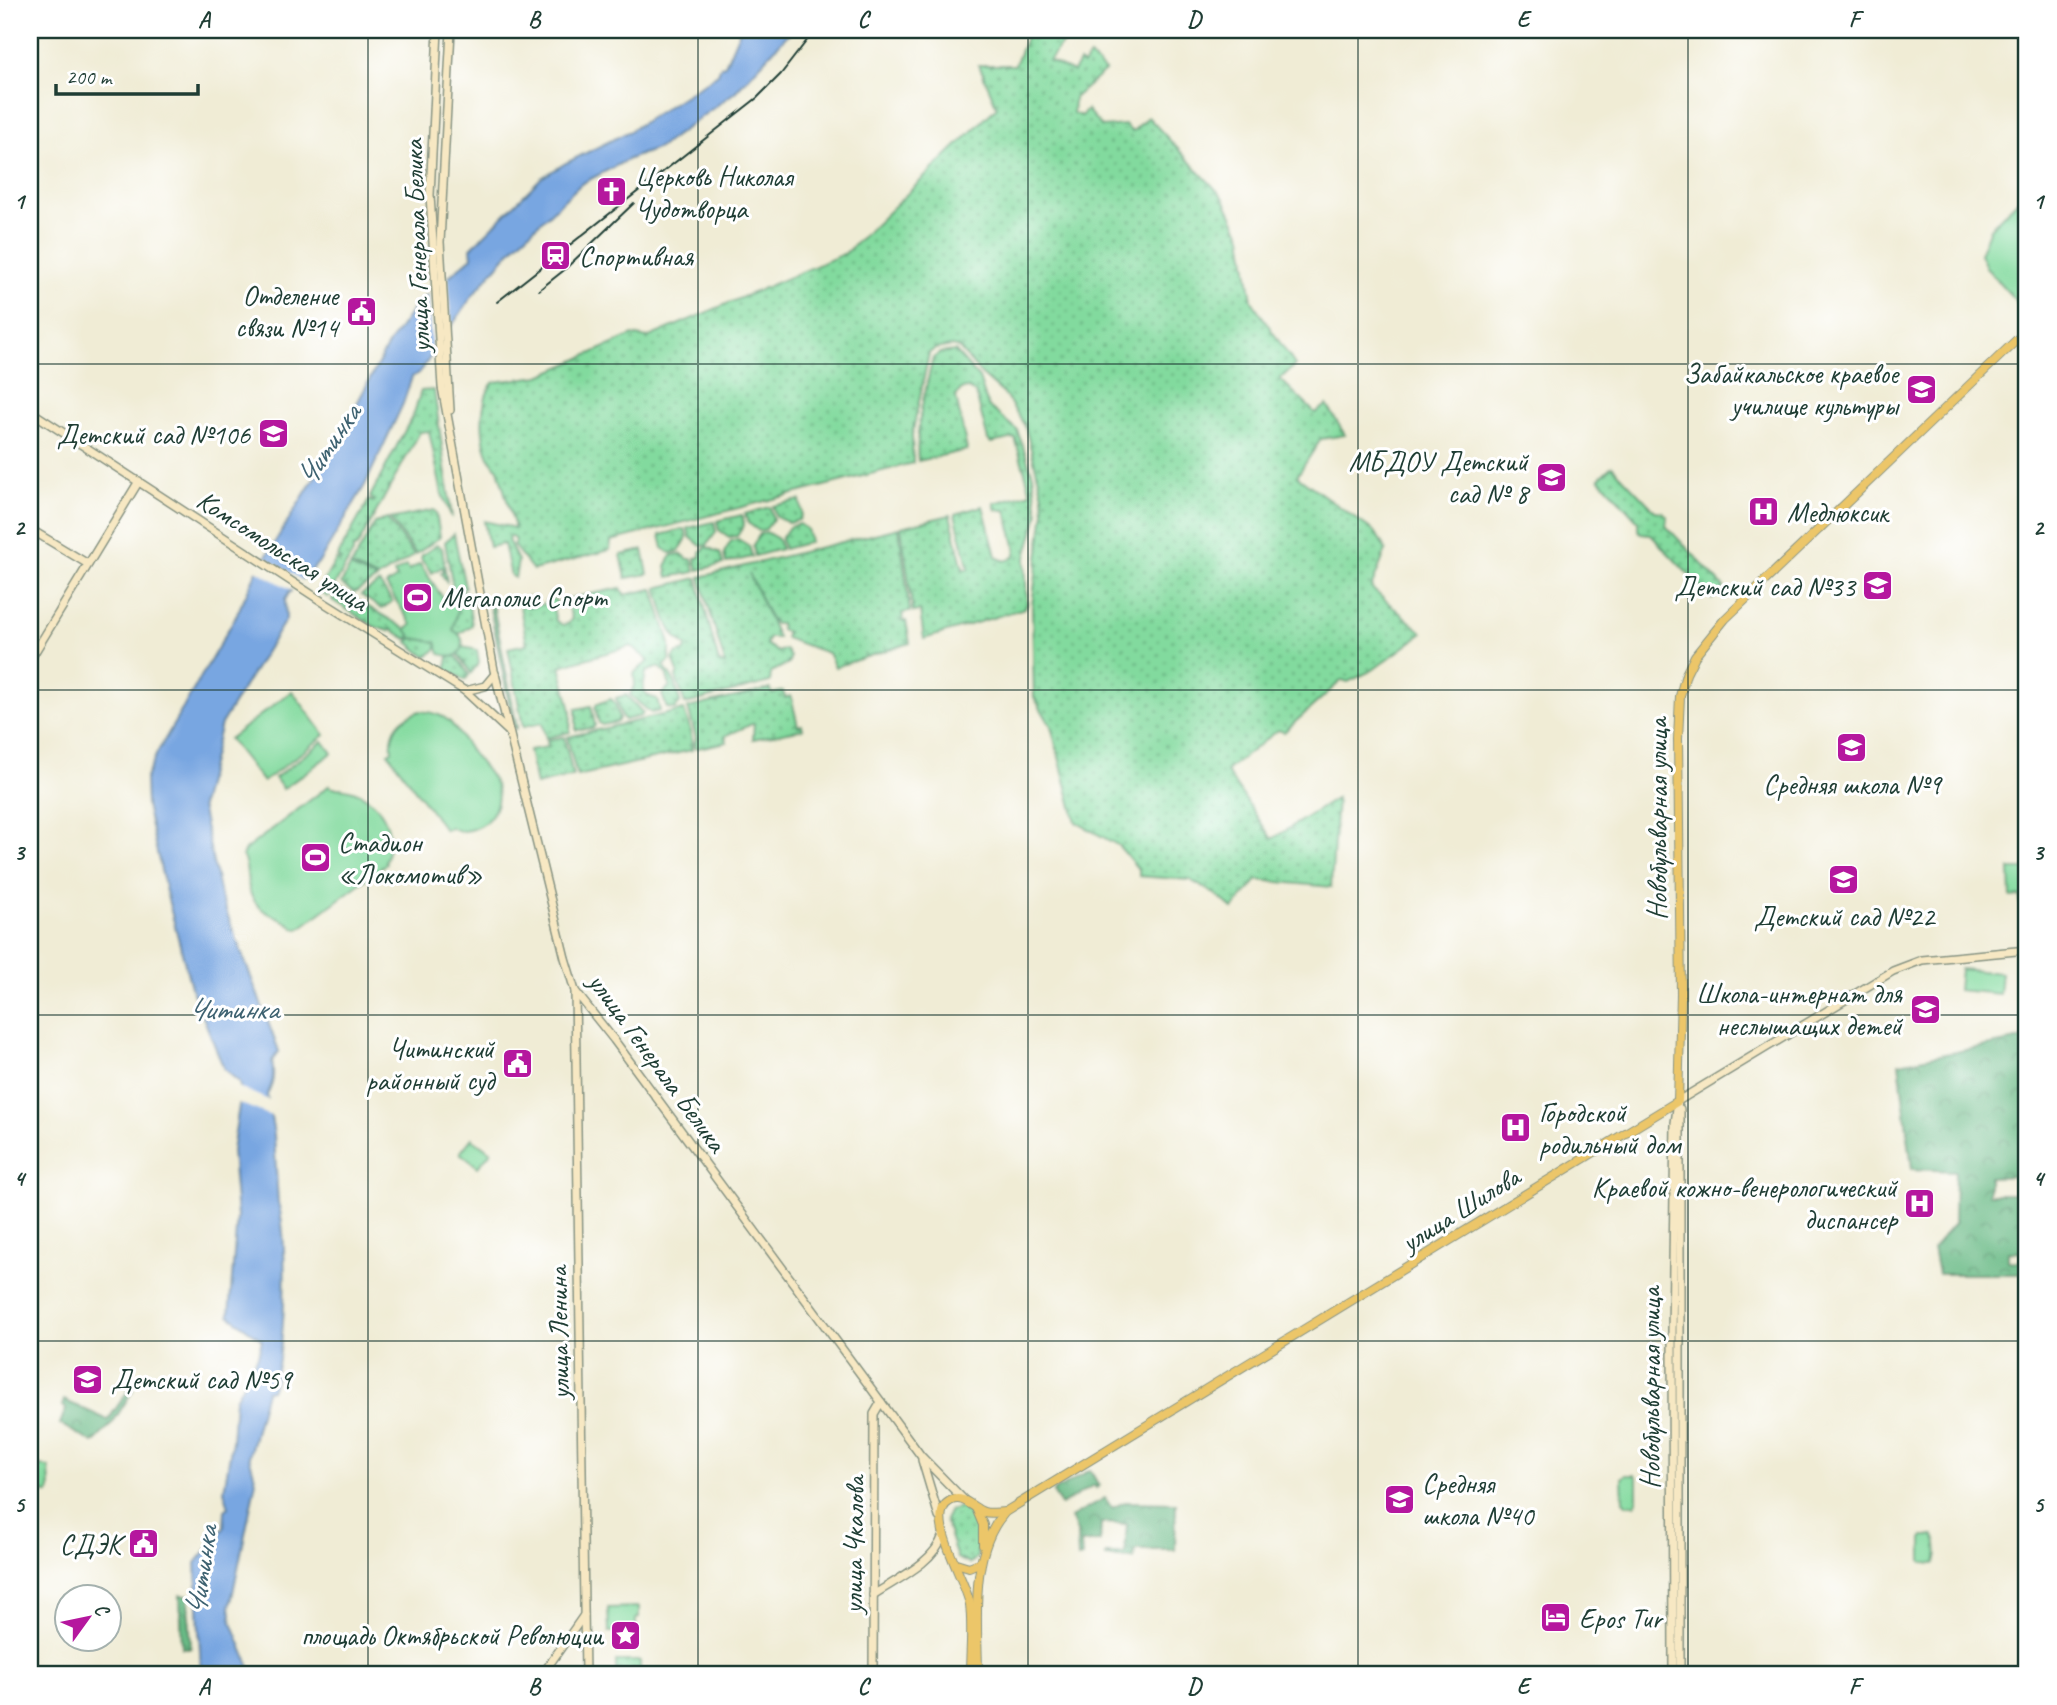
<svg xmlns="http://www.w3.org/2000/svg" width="2057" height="1705" viewBox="0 0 2057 1705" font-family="Caveat,sans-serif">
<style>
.grass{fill:url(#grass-dots);stroke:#508c69;stroke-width:2}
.forest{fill:url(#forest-crowns);stroke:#447c5c;stroke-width:2;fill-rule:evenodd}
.green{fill:#82da9e;stroke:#508c69;stroke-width:2}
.water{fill:#78a6e1;stroke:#4c728a;stroke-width:2}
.pier{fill:#f0ecd5}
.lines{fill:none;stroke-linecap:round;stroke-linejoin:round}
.secondary-casing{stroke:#889484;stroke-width:10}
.primary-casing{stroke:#889484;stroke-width:10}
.secondary{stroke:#f7e8c3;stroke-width:7}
.primary{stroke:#ecc669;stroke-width:8}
.rail{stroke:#1f3d34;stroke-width:2}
.grid{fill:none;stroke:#1f3d34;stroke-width:2;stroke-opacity:0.55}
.labels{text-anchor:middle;stroke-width:6;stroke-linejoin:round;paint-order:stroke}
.poi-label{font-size:28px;fill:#1f3d34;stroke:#fff;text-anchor:end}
.street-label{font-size:28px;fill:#1f3d34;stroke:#fff}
.water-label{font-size:30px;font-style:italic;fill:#3e6271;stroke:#fff}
.neatline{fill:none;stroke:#1f3d34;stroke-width:2.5}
.grid-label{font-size:23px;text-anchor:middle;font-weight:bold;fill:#1f3d34}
</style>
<defs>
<pattern id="grass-dots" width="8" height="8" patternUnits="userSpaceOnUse" patternTransform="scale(1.75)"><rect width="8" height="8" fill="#82da9e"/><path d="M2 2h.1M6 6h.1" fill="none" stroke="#6ab282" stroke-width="1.8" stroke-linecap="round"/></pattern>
<pattern id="forest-crowns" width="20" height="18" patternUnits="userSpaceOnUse" patternTransform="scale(1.75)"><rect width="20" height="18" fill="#69ba85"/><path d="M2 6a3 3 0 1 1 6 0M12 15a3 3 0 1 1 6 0" fill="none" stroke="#56986e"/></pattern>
</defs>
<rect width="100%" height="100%" fill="#fff"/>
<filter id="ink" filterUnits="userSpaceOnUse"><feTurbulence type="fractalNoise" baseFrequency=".0143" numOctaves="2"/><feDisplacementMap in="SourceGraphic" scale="14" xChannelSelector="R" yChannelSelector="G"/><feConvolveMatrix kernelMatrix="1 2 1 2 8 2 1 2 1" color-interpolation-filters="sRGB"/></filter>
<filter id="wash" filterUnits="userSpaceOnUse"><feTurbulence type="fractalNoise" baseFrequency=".00686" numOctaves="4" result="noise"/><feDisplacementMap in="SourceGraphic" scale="28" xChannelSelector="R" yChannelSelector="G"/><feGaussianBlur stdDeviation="1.57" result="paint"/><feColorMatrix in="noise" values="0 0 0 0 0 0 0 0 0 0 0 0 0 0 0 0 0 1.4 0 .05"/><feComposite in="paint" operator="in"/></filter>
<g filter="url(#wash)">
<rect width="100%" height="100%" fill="#f0ecd5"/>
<g class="grass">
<path d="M1029 30H1069L1071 32 1049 61 1073 72 1079 62 1083 65 1090 56 1105 71 1074 98 1073 113 1081 116 1087 110 1102 127 1125 125 1132 132 1148 117 1223 197 1242 236 1252 301 1295 365 1280 379 1315 413 1327 405 1345 435 1321 439 1297 476 1376 533 1386 550 1371 588 1423 633 1373 670 1348 682 1342 680 1284 732 1278 730 1226 771 1272 839 1337 798 1331 887 1257 880 1233 909 1218 896 1190 880 1139 876V870L1119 846 1076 822 1051 726 1034 697 1032 606 1044 512 1043 495 1025 426 1005 395 981 374 959 348 952 346 935 349 929 353 912 435 913 463 611 541 610 550 533 570 513 545 516 540 510 536 508 540 518 561 515 578 511 576 504 544 489 547 484 521 515 528 498 469C479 454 477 399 494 382L540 376 633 335 647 338 846 253 997 107 979 65H1015Z"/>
<path d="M955 351 979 378 988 406 1017 430 1033 475 1038 514 1025 561 1027 605 1025 608 924 639 920 611 913 612 901 527 950 515 963 569H969L955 514 983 506 996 556C1002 562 1010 562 1015 555L1016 549 1006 510H996L994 503 1031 493 1015 438 991 443 988 440 976 394 968 388 961 389 956 397 967 450 918 461C915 425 925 393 933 358L940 353Z"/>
<polygon points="434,390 452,518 442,494 429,431 420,432 357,547 353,548 353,553 328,597 318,591 336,560 339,561 341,560 337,557 369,500 373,502 374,500 370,497 414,413 421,391"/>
<polygon points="1612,466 1655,511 1663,512 1667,516 1666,526 1724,587 1712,599 1650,534 1641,533 1638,530 1638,521 1599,478"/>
<polygon points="800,500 802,513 799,520 789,523 776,517 773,506"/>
<polygon points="770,507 773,519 766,529 759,531 748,523 745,514"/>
<polygon points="434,510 436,513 440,537 416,554 390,519"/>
<polygon points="742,515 744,525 737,536 729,537 719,530 717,521"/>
<polygon points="387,519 414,555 378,578 351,566 375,523"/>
<polygon points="714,522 716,532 707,545 701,546 690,537 688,528"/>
<polygon points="799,524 807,529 810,542 784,549 781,539 789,527"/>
<path d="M899 528 910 612 902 613 903 621H906L910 643 835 667 828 653 785 638 787 632 781 630 780 624H775L770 618 749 573 778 638H769L766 644 778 652 785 649 790 657 789 663 771 672 770 682 685 704 676 677 678 672 673 659 676 654 685 651 686 646C666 634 664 609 657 588L697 578 719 663 725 664 700 577Z"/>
<polygon points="685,529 687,538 679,551 670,553 663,548 660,535"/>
<polygon points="766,532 778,539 781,549 755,556 753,545 760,534"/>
<polygon points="454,534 465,587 460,591 466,592 467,598 456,605 445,542"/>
<polygon points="738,539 749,546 752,557 726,563 724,553 731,541"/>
<polygon points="437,545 442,548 447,583 441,573 444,571 442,567 432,573 421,559 422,555"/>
<polygon points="707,547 720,553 723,564 698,570 695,558 700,557 700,552"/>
<polygon points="643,550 648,574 626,578 621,555"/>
<polygon points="682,554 688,559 692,559 695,572 668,577 666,566 672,555"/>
<polygon points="350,567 377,579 354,593 341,584"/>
<polygon points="379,583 392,601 382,609 361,595"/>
<polygon points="621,588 624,595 653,589 670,644 670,661 664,666 675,683 680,703 675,709 667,708 662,694 670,686 666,673 659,667 646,672 643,689 648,696 657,699 660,711 651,713 630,695 635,683 634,673 649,661 631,646 560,666 571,711 570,732 546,738 542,723 523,727 508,648 527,644 520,607 528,597 528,607 546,604 546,600 554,599 557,602 553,608 556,621 563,625 568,624 572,618 568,606 563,605 562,600"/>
<polygon points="338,589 406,629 411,636 407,639 391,629 390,631 375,627 332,600"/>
<polygon points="468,600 472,625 459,634 453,630 458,607"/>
<polygon points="413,638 437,642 437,649 426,657 408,642"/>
<polygon points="463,647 477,650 479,663 471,673 458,654"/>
<polygon points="456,656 469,675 465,680 446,669 448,657"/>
<polygon points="770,689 772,694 783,691 785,698 791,696 798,726 802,725 803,729 753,739 754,723 725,736 727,742 698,748 695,747 696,737 688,708"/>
<polygon points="626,695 643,713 641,716 625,720 622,717 616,698"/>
<polygon points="611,699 615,703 619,718 617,722 602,725 599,723 595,708 597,704"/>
<polygon points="591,706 595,725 593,728 576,730 576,709"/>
<polygon points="684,710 691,732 692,750 577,776 567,737"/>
<polygon points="564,737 573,776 536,785 529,750 548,747 547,740"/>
<path d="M960 1507C979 1516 979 1538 977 1557L970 1564 957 1558 945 1520 950 1510Z"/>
<rect x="616" y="1661" width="24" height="14"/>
</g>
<g class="forest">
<polygon points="492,599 517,728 514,729 489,603"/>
<path d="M2027 1038V1252L2008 1251V1261L2027 1262V1274H1938L1933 1248 1954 1224 1955 1171 1912 1169 1899 1063ZM2020 1176V1194H1989V1177Z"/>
<polygon points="130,1388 133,1390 112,1424 93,1443 60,1424 66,1408 62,1406 64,1400 108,1420"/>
<polygon points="1090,1470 1099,1486 1096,1488 1094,1485 1061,1505 1053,1492"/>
<polygon points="1105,1498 1112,1508 1125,1502 1176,1503 1175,1550 1135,1550 1134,1559 1106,1557 1106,1554 1125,1554 1127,1524 1101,1523 1100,1541 1081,1543 1082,1557 1078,1558 1077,1532 1071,1518"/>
<polygon points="180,1595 188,1595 191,1648 182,1648"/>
</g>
<g class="green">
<polygon points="2027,191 2027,311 2026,312 1987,269 1980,254 1990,228"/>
<path d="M420 564 447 604 455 597 457 604 467 598 468 600 458 607 453 630C466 637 466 651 453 657L440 654 436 642 413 638 407 639 411 636 406 629 412 625 386 585 397 578 394 573 406 566 409 570Z"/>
<polygon points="292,691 325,735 263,782 229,739"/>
<path d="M420 711C431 712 442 714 450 722 458 731 465 743 472 753 479 762 490 773 495 784 503 801 492 822 475 828 466 832 459 832 450 827L445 830 388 753 392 751C390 729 400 718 420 711Z"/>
<polygon points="323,741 332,753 283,789 275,778"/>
<path d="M330 785 332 788C371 786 401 824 385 861L386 864 299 929 294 928C284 916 266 919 253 899 244 884 250 866 242 856L245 850Z"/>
<polygon points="2010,869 2027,869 2027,906 2021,906 2020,896 2011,897"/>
<polygon points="1960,969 2001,973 1999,994 1958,990"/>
<polygon points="472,1138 491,1152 478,1167 460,1153"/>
<polygon points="30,1465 49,1467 50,1490 48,1494 44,1492 30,1492"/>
<polygon points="1625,1475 1635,1475 1637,1478 1637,1501 1635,1504 1626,1504 1623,1501 1622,1478"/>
<path d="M1924 1536H1934C1938 1542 1939 1558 1935 1564L1925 1563 1922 1561V1539Z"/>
<polygon points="639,1607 639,1618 636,1619 636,1625 632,1632 609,1632 608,1608"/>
</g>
<path class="water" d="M740 30H792L735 92 659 148 629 159 581 184 515 246 493 271 473 295 420 372 412 377 403 404 365 485 320 561 289 593 285 600 286 619 221 724 201 806 220 895 279 1051 272 1061C274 1074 274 1083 267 1095L274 1134 278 1203C289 1236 286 1358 271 1390L266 1391 249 1456 256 1481 230 1607 232 1622 253 1675H201L196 1563 224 1528 225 1510 229 1507 224 1491 232 1441 235 1399 258 1356 262 1340 229 1315 237 1217 232 1151 241 1093 239 1082 224 1069 191 987 166 892 146 805 145 780 157 753 236 616 256 573 337 441 388 345 417 303 472 257 471 248 541 178 566 163 628 132 718 74 721 66 725 65Z"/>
<g class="pier">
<polygon points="448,272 452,330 432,358 427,289"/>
<polygon points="262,555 305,582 295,592 254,569"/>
<polygon points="236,1086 271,1101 274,1117 236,1102"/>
</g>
</g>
<g filter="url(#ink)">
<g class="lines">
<defs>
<g id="secondary">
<polyline points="438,30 430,195 442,387 494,670 565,958 575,991 614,1040 921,1456 964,1500"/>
<polyline points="450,410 440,242 451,30"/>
<polyline points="30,411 323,602 465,691 508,731"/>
<polyline points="30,529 88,564"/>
<polyline points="30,660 139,481"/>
<polyline points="465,691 485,686 495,674"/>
<polyline points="575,991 585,1675"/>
<polyline points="1678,1101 1893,971 1922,960 2027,950"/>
<polyline points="1680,1109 1680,1675"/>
<polyline points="922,1460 939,1517"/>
<path d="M873 1595C897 1579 934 1563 943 1535"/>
<polyline points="542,1675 584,1615"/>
<polyline points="873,1675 874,1414 881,1402"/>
<polyline points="1673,1675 1672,1334 1675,1123 1678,1101"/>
</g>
<g id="primary">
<polyline points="976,1508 983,1525 983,1545"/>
<polyline points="956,1563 969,1567 981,1562"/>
<path d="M970 1675C970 1652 973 1628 970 1605 967 1582 923 1515 950 1501 964 1494 972 1508 984 1512 990 1514 999 1512 1005 1512"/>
<path d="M978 1675C978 1622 968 1554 1005 1512L1678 1101 1681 994 1678 739 1680 696 1686 674 1695 656 1725 619 2027 330"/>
</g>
</defs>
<use href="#secondary" class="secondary-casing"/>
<use href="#primary" class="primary-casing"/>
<use href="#secondary" class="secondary"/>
<use href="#primary" class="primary"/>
<g class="rail">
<polyline points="539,290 563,271 634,203"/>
<polyline points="497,302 757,98 781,74 815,30"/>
</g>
</g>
</g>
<path class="grid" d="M368 30V1675M698 30V1675M1028 30V1675M1358 30V1675M1688 30V1675M30 364H2027M30 690H2027M30 1015H2027M30 1341H2027"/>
<defs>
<symbol id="church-square" viewBox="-11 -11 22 22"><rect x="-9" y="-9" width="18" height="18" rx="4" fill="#b5179e" stroke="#fff"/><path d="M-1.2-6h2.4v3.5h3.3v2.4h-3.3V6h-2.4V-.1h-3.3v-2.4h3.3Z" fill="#fff"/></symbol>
<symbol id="station-square" viewBox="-11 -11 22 22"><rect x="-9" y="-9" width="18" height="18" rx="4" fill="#b5179e" stroke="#fff"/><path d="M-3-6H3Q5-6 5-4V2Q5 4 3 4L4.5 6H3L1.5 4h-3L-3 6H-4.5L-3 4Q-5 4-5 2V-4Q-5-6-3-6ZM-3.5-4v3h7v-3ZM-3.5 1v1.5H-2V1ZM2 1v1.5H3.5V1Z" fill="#fff"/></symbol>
<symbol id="civic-square" viewBox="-11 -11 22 22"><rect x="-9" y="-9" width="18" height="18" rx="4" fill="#b5179e" stroke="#fff"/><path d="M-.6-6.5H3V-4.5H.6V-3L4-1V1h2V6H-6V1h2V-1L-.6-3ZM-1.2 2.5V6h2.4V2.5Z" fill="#fff"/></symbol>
<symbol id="university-square" viewBox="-11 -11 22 22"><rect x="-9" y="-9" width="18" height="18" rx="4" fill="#b5179e" stroke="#fff"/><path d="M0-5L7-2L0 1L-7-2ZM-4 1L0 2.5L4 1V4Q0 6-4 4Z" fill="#fff"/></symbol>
<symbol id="school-square" viewBox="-11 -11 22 22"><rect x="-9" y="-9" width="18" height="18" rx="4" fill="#b5179e" stroke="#fff"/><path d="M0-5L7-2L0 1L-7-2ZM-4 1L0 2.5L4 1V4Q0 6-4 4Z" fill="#fff"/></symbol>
<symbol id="hospital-square" viewBox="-11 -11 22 22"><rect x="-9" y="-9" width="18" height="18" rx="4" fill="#b5179e" stroke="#fff"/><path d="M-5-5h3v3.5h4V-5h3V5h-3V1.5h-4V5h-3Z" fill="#fff"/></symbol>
<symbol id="stadium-square" viewBox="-11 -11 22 22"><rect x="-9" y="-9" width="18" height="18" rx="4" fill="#b5179e" stroke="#fff"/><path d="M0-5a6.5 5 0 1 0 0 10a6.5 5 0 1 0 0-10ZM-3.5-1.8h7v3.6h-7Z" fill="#fff"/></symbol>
<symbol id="hotel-square" viewBox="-11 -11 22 22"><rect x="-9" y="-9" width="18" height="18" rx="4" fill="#b5179e" stroke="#fff"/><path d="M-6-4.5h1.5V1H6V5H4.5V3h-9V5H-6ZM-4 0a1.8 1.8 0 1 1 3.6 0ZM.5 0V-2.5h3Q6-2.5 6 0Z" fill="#fff"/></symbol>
<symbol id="sight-square" viewBox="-11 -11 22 22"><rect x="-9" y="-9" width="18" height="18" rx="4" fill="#b5179e" stroke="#fff"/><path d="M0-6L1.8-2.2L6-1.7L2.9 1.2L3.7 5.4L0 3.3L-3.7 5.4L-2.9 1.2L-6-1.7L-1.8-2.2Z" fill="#fff"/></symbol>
</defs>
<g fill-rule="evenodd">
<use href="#church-square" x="594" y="174" width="35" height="35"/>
<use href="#station-square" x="538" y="238" width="35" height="35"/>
<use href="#civic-square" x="344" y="294" width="35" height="35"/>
<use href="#university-square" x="1904" y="372" width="35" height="35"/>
<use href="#school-square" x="256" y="416" width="35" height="35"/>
<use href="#school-square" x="1534" y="460" width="35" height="35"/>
<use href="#hospital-square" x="1746" y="494" width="35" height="35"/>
<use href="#school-square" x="1860" y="568" width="35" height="35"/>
<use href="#stadium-square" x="400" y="580" width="35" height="35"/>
<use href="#school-square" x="1834" y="730" width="35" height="35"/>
<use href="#stadium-square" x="298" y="840" width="35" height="35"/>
<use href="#school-square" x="1826" y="862" width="35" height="35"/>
<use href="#school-square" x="1908" y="992" width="35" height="35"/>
<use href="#civic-square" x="500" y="1046" width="35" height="35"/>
<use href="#hospital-square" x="1498" y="1110" width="35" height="35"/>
<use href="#hospital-square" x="1902" y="1186" width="35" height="35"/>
<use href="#school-square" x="70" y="1362" width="35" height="35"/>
<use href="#school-square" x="1382" y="1482" width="35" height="35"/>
<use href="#civic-square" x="126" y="1526" width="35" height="35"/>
<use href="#hotel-square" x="1538" y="1600" width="35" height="35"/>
<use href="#sight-square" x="608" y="1618" width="35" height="35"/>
</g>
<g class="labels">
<g class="poi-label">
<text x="635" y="186" text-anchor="start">Церковь Николая<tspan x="635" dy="32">Чудотворца</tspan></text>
<text x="579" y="266" text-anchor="start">Спортивная</text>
<text x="338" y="305">Отделение<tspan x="338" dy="32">связи №14</tspan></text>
<text x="1898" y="383">Забайкальское краевое<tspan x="1898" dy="32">училище культуры</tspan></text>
<text x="250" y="444">Детский сад №106</text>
<text x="1528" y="471">МБДОУ Детский<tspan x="1528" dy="32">сад № 8</tspan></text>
<text x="1787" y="522" text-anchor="start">Медлюксик</text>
<text x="1855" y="596">Детский сад №33</text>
<text x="441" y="607" text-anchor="start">Мегаполис Спорт</text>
<text x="1852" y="794" text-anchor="middle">Средняя школа №9</text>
<text x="338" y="852" text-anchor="start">Стадион<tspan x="338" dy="32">«Локомотив»</tspan></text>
<text x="1844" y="926" text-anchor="middle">Детский сад №22</text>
<text x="1902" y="1003">Школа-интернат для<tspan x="1902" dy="32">неслышащих детей</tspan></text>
<text x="494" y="1058">Читинский<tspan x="494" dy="32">районный суд</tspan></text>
<text x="1539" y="1122" text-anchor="start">Городской<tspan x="1539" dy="32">родильный дом</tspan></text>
<text x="1897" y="1197">Краевой кожно-венерологический<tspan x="1897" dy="32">диспансер</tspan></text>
<text x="111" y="1389" text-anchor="start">Детский сад №59</text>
<text x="1422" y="1493" text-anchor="start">Средняя<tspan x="1422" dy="32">школа №40</tspan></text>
<text x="121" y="1554">СДЭК</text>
<text x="1579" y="1628" text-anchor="start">Epos Tur</text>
<text x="603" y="1645">площадь Октябрьской Революции</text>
</g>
<g class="street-label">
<text transform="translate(416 246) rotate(-92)" y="10">улица Генерала Белика</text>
<text transform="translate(283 550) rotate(33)" y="10">Комсомольская улица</text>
<text transform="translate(1657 819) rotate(-90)" y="10">Новобульварная улица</text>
<text transform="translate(658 1062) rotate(54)" y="10">улица Генерала Белика</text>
<text transform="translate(1460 1209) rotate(-32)" y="10">улица Шилова</text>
<text transform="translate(558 1333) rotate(-91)" y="10">улица Ленина</text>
<text transform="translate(1650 1388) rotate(-90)" y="10">Новобульварная улица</text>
<text transform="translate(853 1545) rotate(-89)" y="10">улица Чкалова</text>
</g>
<g class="water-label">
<text transform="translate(328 445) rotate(-56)" y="10">Читинка</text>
<text x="233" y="1019">Читинка</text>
<text transform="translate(201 1571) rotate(-82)" y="10">Читинка</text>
</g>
</g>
<rect width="2057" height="1705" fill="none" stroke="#fff" stroke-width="77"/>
<g transform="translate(88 1618) rotate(57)"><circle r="33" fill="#ffffff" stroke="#a5b1ae" stroke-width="2"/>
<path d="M0-5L12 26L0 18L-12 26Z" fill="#b5179e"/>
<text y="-10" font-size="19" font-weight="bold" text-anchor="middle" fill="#1f3d34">С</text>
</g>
<path d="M56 84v10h142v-10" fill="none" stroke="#1f3d34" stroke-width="3.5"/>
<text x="66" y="84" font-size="21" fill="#1f3d34" stroke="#ffffff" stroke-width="5" paint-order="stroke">200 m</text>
<rect x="38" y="38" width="1980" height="1628" class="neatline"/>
<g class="grid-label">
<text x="204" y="27">A</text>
<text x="534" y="27">B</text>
<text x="863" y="27">C</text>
<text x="1194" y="27">D</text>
<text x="1523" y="27">E</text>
<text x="1854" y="27">F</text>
<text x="19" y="209">1</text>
<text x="2038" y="209">1</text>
<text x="19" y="535">2</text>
<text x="2038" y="535">2</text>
<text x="19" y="860">3</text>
<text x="2038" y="860">3</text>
<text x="19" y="1186">4</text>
<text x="2038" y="1186">4</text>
<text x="19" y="1512">5</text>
<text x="2038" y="1512">5</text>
<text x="204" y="1694">A</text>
<text x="534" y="1694">B</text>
<text x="863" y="1694">C</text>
<text x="1194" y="1694">D</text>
<text x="1523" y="1694">E</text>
<text x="1854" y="1694">F</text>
</g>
</svg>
